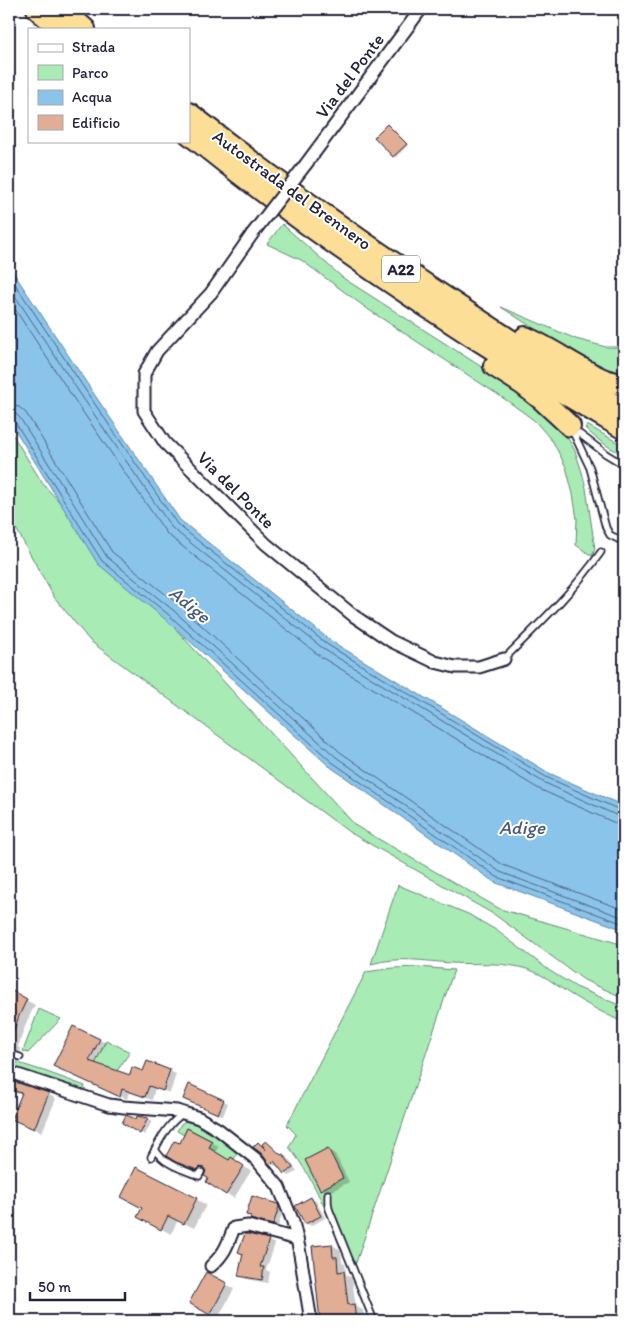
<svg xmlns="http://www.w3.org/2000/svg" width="633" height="1330" viewBox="0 0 633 1330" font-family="Itim,sans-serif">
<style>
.green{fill:#a9ebb4;stroke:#668678}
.water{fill:#8bc4ea;stroke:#6183a4}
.shadow{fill:#0003;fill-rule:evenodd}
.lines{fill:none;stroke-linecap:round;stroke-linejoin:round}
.shore{stroke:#4c6381;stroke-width:1}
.building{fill:#e1ad94;stroke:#22223b}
.service-casing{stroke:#22223b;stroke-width:9}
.minor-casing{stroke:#22223b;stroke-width:15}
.motorway-casing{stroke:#22223b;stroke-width:24}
.service{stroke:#fff;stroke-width:5.5}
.minor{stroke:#fff;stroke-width:11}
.motorway{stroke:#fdde96;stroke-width:20}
.minor-bridge-casing{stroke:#22223b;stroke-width:15;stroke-linecap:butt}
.minor-bridge{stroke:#fff;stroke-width:11}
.labels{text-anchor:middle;stroke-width:4;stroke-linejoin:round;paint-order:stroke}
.shield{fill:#fff;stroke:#646476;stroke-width:1}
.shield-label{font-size:16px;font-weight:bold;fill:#22223b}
.street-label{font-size:18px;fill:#22223b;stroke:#fff}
.water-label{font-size:19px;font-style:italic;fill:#475b78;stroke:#fff}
</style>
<rect width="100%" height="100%" fill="#fff"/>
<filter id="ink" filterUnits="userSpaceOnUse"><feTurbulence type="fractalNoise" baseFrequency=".02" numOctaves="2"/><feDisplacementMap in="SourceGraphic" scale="10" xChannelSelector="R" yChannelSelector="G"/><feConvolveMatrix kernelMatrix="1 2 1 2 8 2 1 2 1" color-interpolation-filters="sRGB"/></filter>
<g filter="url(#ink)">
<g class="green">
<polygon points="282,224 343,278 527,396 564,431 575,451 582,472 586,488 595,549 592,556 576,545 577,519 573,494 566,467 553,442 535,421 509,402 369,310 301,260 267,244"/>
<polygon points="501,307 576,339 606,347 624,347 624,379 570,352"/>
<path d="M587 425 624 446V455C609 448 597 440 585 428Z"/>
<polygon points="9,429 43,484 356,826 500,909 624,945 624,998 584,980 495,915 349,832 90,641 54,597 9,516"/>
<path d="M398 885 468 914 496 930 550 971 576 987 624 1007V1023C606 1014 587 1005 570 994 560 988 551 980 541 975 513 960 481 965 451 963 423 961 399 956 371 964Z"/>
<path d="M419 967 454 970 356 1263 349 1268C332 1226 317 1182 289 1147L296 1134 287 1125 366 972 393 968Z"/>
<polygon points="39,1009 61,1019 28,1053 23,1051"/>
<polygon points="106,1040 130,1052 117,1071 95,1064"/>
<polygon points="9,1060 47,1072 85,1086 83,1092 9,1068"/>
<polygon points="188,1119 204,1126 239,1150 234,1159 231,1157 229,1160 207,1169 205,1174 197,1170 212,1141 187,1128 184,1135 177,1131 181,1124"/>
</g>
<polygon class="water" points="9,266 94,394 180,520 331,641 549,773 624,806 624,930 494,882 329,766 165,619 98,564 9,420"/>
<g class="shadow">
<polygon points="389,126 408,145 396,157 394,156"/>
<polygon points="9,991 35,1005 27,1021 18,1047 21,1049 19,1055 15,1055 9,1072"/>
<polygon points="74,1028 106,1043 95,1065 131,1077 144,1073 147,1063 170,1071 176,1074 170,1093 155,1088 152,1100 129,1092 127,1099 61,1069"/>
<polygon points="9,1076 11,1082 48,1094 56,1099 42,1132 20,1123 22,1095 10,1091 9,1096"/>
<polygon points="190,1086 228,1103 223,1116 189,1101"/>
<polygon points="138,1117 148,1119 152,1121 145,1135 124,1123 136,1121"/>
<path d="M187 1130 219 1146 215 1153 230 1162 238 1163 251 1171 234 1198 207 1182 210 1178 206 1174 185 1165 180 1145ZM195 1163 206 1169V1172L194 1165Z"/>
<polygon points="266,1142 282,1156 283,1155 288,1158 297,1171 289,1176 285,1173 278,1164 276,1166 271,1164 258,1144 267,1149"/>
<polygon points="328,1150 335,1154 349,1182 328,1193 320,1189"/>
<polygon points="196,1199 206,1205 194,1228 178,1220 171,1234 149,1222 144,1208"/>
<polygon points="311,1199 316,1201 325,1218 311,1226 306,1223"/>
<polygon points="277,1205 283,1210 278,1227 256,1221 251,1218"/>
<polygon points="247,1235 269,1241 275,1244 266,1270 270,1272 268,1283 246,1279 240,1275"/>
<polygon points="332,1245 341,1250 342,1262 345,1264 346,1274 352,1278 356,1307 363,1310 364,1321 320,1321"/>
<polygon points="207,1274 234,1289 218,1318 191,1303"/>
</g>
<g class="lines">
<g class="shore">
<polyline points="9,275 90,397 177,524 328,645 546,777 620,810 624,811"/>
<polyline points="9,287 85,401 172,528 325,650 543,782 618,816 624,817"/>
<polyline points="9,300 78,405 167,534 321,657 539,789 615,823 624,824"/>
<polyline points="9,405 19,407 26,413 112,552 178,604 340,752 503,865 624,910"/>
<polyline points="9,412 16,414 20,418 107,557 173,610 336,757 500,872 624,918"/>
<polyline points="9,419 12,419 15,422 102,561 169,615 332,762 497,877 624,924"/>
</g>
</g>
<g class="building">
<polygon points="387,124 407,144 393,157 374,137"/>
<polygon points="9,989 27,999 19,1016 10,1041 9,1040"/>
<polygon points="73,1026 100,1039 89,1061 130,1075 132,1067 143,1071 147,1061 170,1070 163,1091 149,1086 145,1097 122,1089 120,1097 53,1066"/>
<polygon points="9,1080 49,1093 34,1129 11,1119 22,1093 9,1090"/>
<polygon points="189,1084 224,1100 218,1114 183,1099"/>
<polygon points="126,1115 136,1119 137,1116 148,1118 140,1134 122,1123"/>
<polygon points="187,1128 212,1141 209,1148 229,1160 231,1157 244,1166 226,1195 206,1182 208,1178 204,1176 206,1171 204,1168 200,1167 197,1170 176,1162 166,1156 174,1141 180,1143"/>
<polygon points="266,1141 281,1155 283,1154 293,1168 284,1174 274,1161 270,1165 262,1154 253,1147 258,1142 266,1150 262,1144"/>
<polygon points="328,1148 343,1178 320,1190 305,1160"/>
<polygon points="136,1167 197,1198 184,1224 168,1216 161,1230 137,1217 142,1208 121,1197"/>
<polygon points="252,1196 278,1204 279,1207 273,1225 250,1219 251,1216 246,1215"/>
<polygon points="311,1197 321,1216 305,1224 295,1206"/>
<polygon points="245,1234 248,1234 269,1239 260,1267 264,1267 262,1280 238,1276 243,1254 238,1252"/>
<polygon points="332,1244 333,1257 337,1257 338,1272 344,1271 348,1305 354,1304 356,1321 320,1321 312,1246"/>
<polygon points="206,1272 227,1283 210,1315 189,1303"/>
</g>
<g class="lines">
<defs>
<g id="service">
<polyline points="571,428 590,468 606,528 610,535 624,542"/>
<polyline points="573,429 606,454 624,465"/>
<path d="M504 659C538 625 573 592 601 552"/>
<polyline points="9,1056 17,1056 20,1057"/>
<path d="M155 1149C162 1164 184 1170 199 1176L201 1172"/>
<path d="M151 1157C160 1140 167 1124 184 1113"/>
<polyline points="328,1194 328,1202 329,1209 374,1321"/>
</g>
<g id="minor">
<polyline points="306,164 421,9"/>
<polyline points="253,233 211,293 157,351 144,374 144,411 165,443 266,544 354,616 391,641 435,662 455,667 479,667 504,659"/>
<polyline points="9,1072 109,1105 124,1107 177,1111 199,1118 219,1130 256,1159 279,1187 293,1222 299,1248 311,1321"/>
<path d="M211 1266C225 1253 227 1246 234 1228L248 1226 297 1239"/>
</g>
<g id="motorway">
<polyline points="37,9 60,29"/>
<polyline points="62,9 85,29"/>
<path d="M189 113C273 180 361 242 451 301 508 339 565 376 624 410"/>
<path d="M189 134C325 244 473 341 624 429"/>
<path d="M525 337C553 349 577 368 605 380 611 382 618 383 624 385"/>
<polyline points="494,366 522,384 542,400 570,426"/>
</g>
</defs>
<use href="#service" class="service-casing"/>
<use href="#minor" class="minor-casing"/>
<use href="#motorway" class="motorway-casing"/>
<use href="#service" class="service"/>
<use href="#minor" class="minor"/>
<use href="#motorway" class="motorway"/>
<defs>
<polyline id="minor-bridge" points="253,233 306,164"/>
</defs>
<use href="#minor-bridge" class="minor-bridge-casing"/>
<use href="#minor-bridge" class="minor-bridge"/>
</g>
</g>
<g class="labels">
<rect class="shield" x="382" y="255.5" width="38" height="27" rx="4"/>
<g class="shield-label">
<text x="401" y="275">A22</text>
</g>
<g class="street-label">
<text transform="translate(350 76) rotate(-53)" y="6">Via del Ponte</text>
<text transform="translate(292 190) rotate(36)" y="6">Autostrada del Brennero</text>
<text transform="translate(236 490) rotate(45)" y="6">Via del Ponte</text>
</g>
<g class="water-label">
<text transform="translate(190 604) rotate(39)" y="7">Adige</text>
<text x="522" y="834">Adige</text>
</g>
</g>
<rect width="633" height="1330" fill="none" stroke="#fff" stroke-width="30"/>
<rect x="15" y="15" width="603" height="1300" fill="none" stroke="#22223b" stroke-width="2" filter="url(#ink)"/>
<rect x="28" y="28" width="162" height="115" fill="#ffffff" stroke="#a7a7b1"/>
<rect x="38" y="44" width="25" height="8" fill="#ffffff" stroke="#a7a7b1"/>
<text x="72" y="52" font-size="15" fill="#22223b">Strada</text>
<rect x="38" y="65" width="25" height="15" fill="#a9ebb4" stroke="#a7a7b1"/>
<text x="72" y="78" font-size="15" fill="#22223b">Parco</text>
<rect x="38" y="90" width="25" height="15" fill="#8bc4ea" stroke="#a7a7b1"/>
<text x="72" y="102" font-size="15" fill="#22223b">Acqua</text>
<rect x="38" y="115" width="25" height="15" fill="#e1ad94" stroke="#a7a7b1"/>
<text x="72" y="128" font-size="15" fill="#22223b">Edificio</text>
<path d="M30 1292v8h95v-8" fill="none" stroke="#22223b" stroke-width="2.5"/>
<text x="38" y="1292" font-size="15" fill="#22223b" stroke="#ffffff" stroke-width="4" paint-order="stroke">50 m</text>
</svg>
